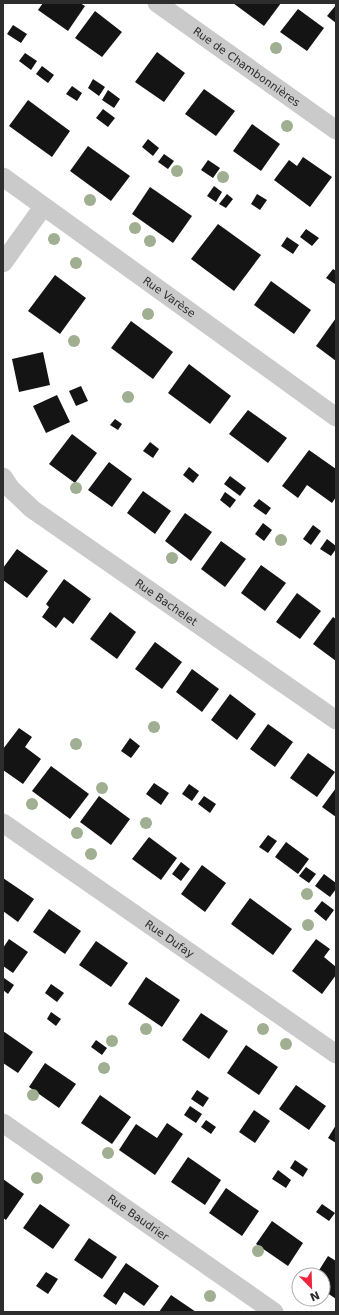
<svg xmlns="http://www.w3.org/2000/svg" width="339" height="1315" viewBox="0 0 339 1315" font-family="'DejaVu Sans',sans-serif">
<style>
.building{fill:#141414}
.lines{fill:none;stroke-linecap:round;stroke-linejoin:round}
.minor{stroke:#cacaca;stroke-width:19}
.tree{fill:#a0ae92}
.labels{text-anchor:middle;stroke-width:4;stroke-linejoin:round;paint-order:stroke}
.street-label{font-size:11px;fill:#2d2d2d;stroke:#fff}
</style>
<rect width="100%" height="100%" fill="#fff"/>
<g class="building">
<polygon points="43,3 80,3 85,6 68,31 38,10"/>
<polygon points="233,3 281,3 264,26"/>
<polygon points="336,5 336,23 327,16"/>
<polygon points="298,9 324,28 307,51 280,32"/>
<polygon points="95,11 122,32 102,57 75,38"/>
<polygon points="13,25 27,34 21,43 7,34"/>
<polygon points="157,52 185,73 164,102 135,82"/>
<polygon points="25,53 37,61 31,70 19,61"/>
<polygon points="42,66 54,75 48,83 36,74"/>
<polygon points="93,79 105,87 99,96 88,88"/>
<polygon points="72,86 82,93 77,101 66,94"/>
<polygon points="204,89 235,111 216,136 185,114"/>
<polygon points="108,90 120,99 114,108 102,100"/>
<polygon points="28,100 70,131 52,157 9,126"/>
<polygon points="103,109 115,118 108,127 96,118"/>
<polygon points="252,124 280,144 261,171 233,151"/>
<polygon points="148,139 159,148 153,156 142,147"/>
<polygon points="88,146 130,176 111,201 70,171"/>
<polygon points="164,154 174,161 168,169 158,162"/>
<polygon points="303,157 332,177 310,207 274,180 289,160 297,166"/>
<polygon points="208,160 220,168 213,178 201,170"/>
<polygon points="214,186 222,192 216,202 207,196"/>
<polygon points="150,187 192,216 173,243 132,214"/>
<polygon points="227,194 233,199 226,208 219,204"/>
<polygon points="257,194 267,200 260,210 251,204"/>
<polygon points="218,224 261,255 234,291 191,259"/>
<polygon points="306,229 319,238 312,246 300,237"/>
<polygon points="287,237 299,245 293,254 281,246"/>
<polygon points="333,269 336,271 335,284 326,278"/>
<polygon points="55,275 86,298 60,334 28,311"/>
<polygon points="271,281 311,310 294,334 254,305"/>
<polygon points="336,318 336,361 316,346"/>
<polygon points="131,321 173,352 153,379 111,348"/>
<polygon points="43,352 50,385 19,392 12,359"/>
<polygon points="189,364 231,396 210,424 168,393"/>
<polygon points="81,386 88,401 76,406 69,391"/>
<polygon points="57,395 70,422 46,433 33,406"/>
<polygon points="248,410 287,438 268,463 229,434"/>
<polygon points="115,419 122,424 118,430 110,425"/>
<polygon points="72,434 97,453 75,483 49,464"/>
<polygon points="150,442 159,449 153,458 143,451"/>
<polygon points="309,450 336,469 336,497 332,503 307,485 298,498 282,486"/>
<polygon points="109,462 132,479 112,507 88,490"/>
<polygon points="189,467 199,475 193,483 183,475"/>
<polygon points="230,476 246,488 240,496 224,484"/>
<polygon points="143,491 171,511 155,534 127,513"/>
<polygon points="225,492 236,500 230,508 220,500"/>
<polygon points="259,499 271,508 266,515 253,506"/>
<polygon points="185,513 212,532 191,561 165,541"/>
<polygon points="263,523 272,530 264,541 255,534"/>
<polygon points="313,525 321,531 311,545 303,539"/>
<polygon points="327,539 336,546 336,549 331,556 320,549"/>
<polygon points="221,541 246,559 225,587 201,569"/>
<polygon points="17,549 48,571 27,598 3,580 3,568"/>
<polygon points="261,565 286,583 265,611 241,593"/>
<polygon points="64,579 91,599 73,624 64,617 56,628 42,617 49,607 46,604"/>
<polygon points="297,593 321,611 300,639 276,622"/>
<polygon points="110,612 136,632 117,659 90,639"/>
<polygon points="333,617 336,619 336,661 313,644"/>
<polygon points="155,642 182,662 162,689 135,669"/>
<polygon points="192,669 219,689 202,712 176,692"/>
<polygon points="230,694 256,714 237,740 211,720"/>
<polygon points="268,724 293,742 275,767 250,749"/>
<polygon points="19,728 32,737 25,747 41,759 23,784 3,770 3,749"/>
<polygon points="130,738 140,746 131,758 121,751"/>
<polygon points="308,753 335,772 317,797 290,778"/>
<polygon points="51,766 89,794 70,819 32,791"/>
<polygon points="154,783 169,793 161,805 146,794"/>
<polygon points="189,784 199,791 192,801 182,794"/>
<polygon points="336,788 336,817 322,807"/>
<polygon points="99,796 130,819 111,845 80,822"/>
<polygon points="204,796 216,804 210,813 198,804"/>
<polygon points="268,835 277,841 268,853 259,847"/>
<polygon points="149,837 177,858 161,880 132,859"/>
<polygon points="286,842 309,859 298,874 275,857"/>
<polygon points="181,862 190,869 181,881 172,874"/>
<polygon points="202,865 226,883 205,912 181,894"/>
<polygon points="306,867 316,874 309,883 299,876"/>
<polygon points="324,874 336,883 336,889 330,897 315,886"/>
<polygon points="3,878 34,899 18,922 3,911"/>
<polygon points="250,898 292,929 273,955 231,924"/>
<polygon points="322,901 334,910 326,921 314,911"/>
<polygon points="49,909 81,931 65,954 33,932"/>
<polygon points="9,939 28,952 13,973 3,966 3,948"/>
<polygon points="316,939 330,949 324,957 336,967 336,975 322,994 292,971"/>
<polygon points="96,941 128,963 111,987 79,965"/>
<polygon points="146,977 180,1000 162,1027 128,1004"/>
<polygon points="4,978 14,985 8,994 3,990 3,979"/>
<polygon points="51,984 64,993 57,1002 45,993"/>
<polygon points="51,1012 61,1019 56,1026 47,1019"/>
<polygon points="201,1013 228,1031 209,1059 182,1040"/>
<polygon points="3,1031 33,1052 18,1073 3,1063"/>
<polygon points="96,1040 107,1048 102,1055 91,1047"/>
<polygon points="246,1045 278,1067 259,1095 227,1073"/>
<polygon points="45,1063 76,1084 59,1108 29,1087"/>
<polygon points="296,1085 326,1106 309,1130 279,1109"/>
<polygon points="197,1090 209,1098 203,1107 191,1099"/>
<polygon points="100,1095 131,1117 112,1144 81,1123"/>
<polygon points="190,1106 202,1114 196,1123 184,1115"/>
<polygon points="254,1110 270,1121 255,1143 239,1132"/>
<polygon points="206,1120 216,1127 211,1134 201,1127"/>
<polygon points="167,1123 183,1134 155,1175 119,1150 136,1124 157,1138"/>
<polygon points="336,1125 336,1143 328,1138"/>
<polygon points="188,1157 221,1180 205,1205 171,1182"/>
<polygon points="295,1160 308,1169 303,1177 290,1168"/>
<polygon points="278,1170 291,1180 286,1188 272,1179"/>
<polygon points="3,1179 24,1194 6,1220 3,1218"/>
<polygon points="226,1188 259,1211 242,1236 209,1213"/>
<polygon points="40,1204 70,1225 53,1249 23,1228"/>
<polygon points="322,1204 335,1213 329,1221 316,1212"/>
<polygon points="272,1221 303,1243 288,1266 256,1244"/>
<polygon points="89,1238 117,1257 102,1279 74,1260"/>
<polygon points="328,1256 336,1261 336,1299 323,1290 323,1275 316,1275"/>
<polygon points="126,1263 159,1286 144,1306 124,1292 116,1305 103,1296"/>
<polygon points="46,1272 58,1279 48,1294 36,1286"/>
<polygon points="171,1295 196,1312 159,1312"/>
</g>
<g class="lines">
<g class="minor">
<path id="s1" d="M157 3 336 130"/>
<path id="s2" d="M3 177 336 417"/>
<polyline points="3,263 43,207"/>
<path id="s3" d="M3 477 11 489 32 509 336 720"/>
<path id="s4" d="M3 823 336 1054"/>
<path id="s5" d="M3 1123 274 1312"/>
</g>
</g>
<g class="tree">
<circle cx="276" cy="48" r="6"/>
<circle cx="287" cy="126" r="6"/>
<circle cx="177" cy="171" r="6"/>
<circle cx="223" cy="177" r="6"/>
<circle cx="90" cy="200" r="6"/>
<circle cx="135" cy="228" r="6"/>
<circle cx="54" cy="239" r="6"/>
<circle cx="150" cy="241" r="6"/>
<circle cx="76" cy="263" r="6"/>
<circle cx="148" cy="314" r="6"/>
<circle cx="74" cy="341" r="6"/>
<circle cx="128" cy="397" r="6"/>
<circle cx="76" cy="488" r="6"/>
<circle cx="281" cy="540" r="6"/>
<circle cx="172" cy="558" r="6"/>
<circle cx="154" cy="727" r="6"/>
<circle cx="76" cy="744" r="6"/>
<circle cx="102" cy="788" r="6"/>
<circle cx="32" cy="804" r="6"/>
<circle cx="146" cy="823" r="6"/>
<circle cx="77" cy="833" r="6"/>
<circle cx="91" cy="854" r="6"/>
<circle cx="307" cy="894" r="6"/>
<circle cx="308" cy="925" r="6"/>
<circle cx="146" cy="1029" r="6"/>
<circle cx="263" cy="1029" r="6"/>
<circle cx="112" cy="1041" r="6"/>
<circle cx="286" cy="1044" r="6"/>
<circle cx="104" cy="1068" r="6"/>
<circle cx="33" cy="1095" r="6"/>
<circle cx="108" cy="1153" r="6"/>
<circle cx="37" cy="1178" r="6"/>
<circle cx="258" cy="1251" r="6"/>
<circle cx="210" cy="1296" r="6"/>
</g>
<g class="labels">
<g class="street-label">
<text dy="4" stroke="none"><textPath href="#s1" startOffset="110">Rue de Chambonnières</textPath></text>
<text dy="4" stroke="none"><textPath href="#s2" startOffset="205">Rue Varèse</textPath></text>
<text dy="4" stroke="none"><textPath href="#s3" startOffset="207">Rue Bachelet</textPath></text>
<text dy="4" stroke="none"><textPath href="#s4" startOffset="203">Rue Dufay</textPath></text>
<text dy="4" stroke="none"><textPath href="#s5" startOffset="165">Rue Baudrier</textPath></text>
</g>
</g>
<rect width="339" height="1315" fill="none" stroke="#2d2d2d" stroke-width="8"/>
<g transform="translate(311 1287) rotate(157)"><circle r="19" fill="#ffffff" stroke="#ababab"/>
<path d="M0-3L7 15L0 10L-7 15Z" fill="#ef253b"/>
<text y="-6" font-size="11" font-weight="bold" text-anchor="middle" fill="#2d2d2d">N</text>
</g>
</svg>
